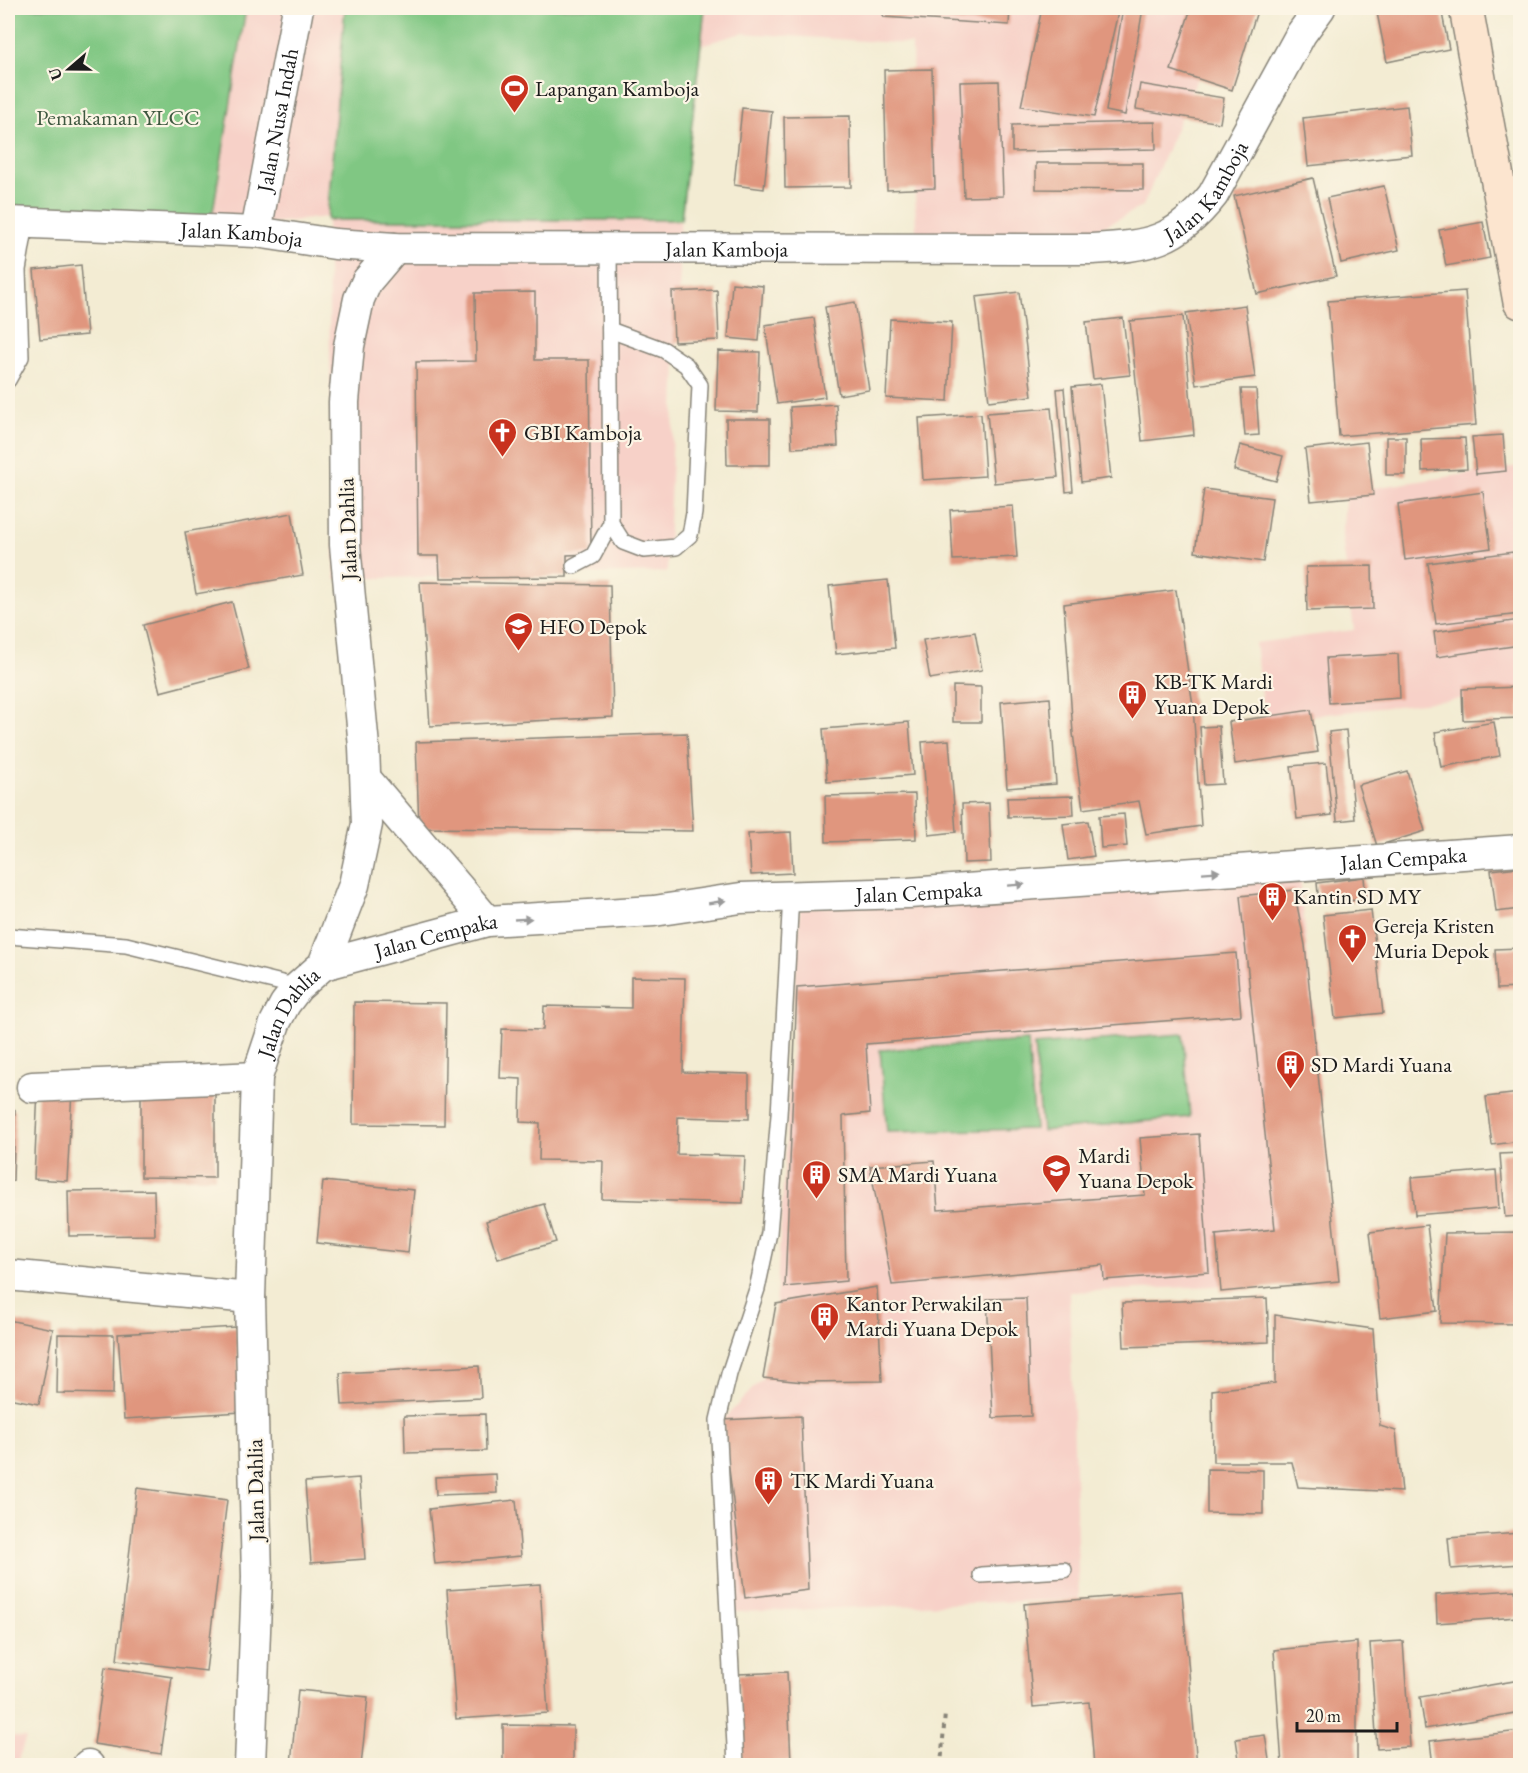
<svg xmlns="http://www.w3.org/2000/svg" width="1528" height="1773" viewBox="0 0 1528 1773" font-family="'EB Garamond',serif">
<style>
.built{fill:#f7d1c8}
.green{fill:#80c783;stroke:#4e7250;stroke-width:1.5}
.building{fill:#e0967e}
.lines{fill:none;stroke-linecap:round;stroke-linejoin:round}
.lane-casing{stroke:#888478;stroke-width:18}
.street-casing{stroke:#888478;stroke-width:33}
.secondary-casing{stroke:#888478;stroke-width:36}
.path{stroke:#888478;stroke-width:4;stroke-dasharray:4.5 4.5;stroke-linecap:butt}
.lane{stroke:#fff;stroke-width:15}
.street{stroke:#fff;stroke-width:30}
.secondary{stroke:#fce5cf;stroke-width:33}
.oneway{fill:#999}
.labels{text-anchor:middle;stroke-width:4.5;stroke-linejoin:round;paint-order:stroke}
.poi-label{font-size:22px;fill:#1c1c1c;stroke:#fcf5e5;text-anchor:start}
.park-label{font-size:22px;fill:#3f5840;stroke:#fcf5e5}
.street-label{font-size:22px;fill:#1c1c1c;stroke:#fcf5e5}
</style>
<rect width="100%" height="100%" fill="#fcf5e5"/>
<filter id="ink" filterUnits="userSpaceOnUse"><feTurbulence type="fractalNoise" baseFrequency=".0167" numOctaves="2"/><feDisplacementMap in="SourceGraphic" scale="12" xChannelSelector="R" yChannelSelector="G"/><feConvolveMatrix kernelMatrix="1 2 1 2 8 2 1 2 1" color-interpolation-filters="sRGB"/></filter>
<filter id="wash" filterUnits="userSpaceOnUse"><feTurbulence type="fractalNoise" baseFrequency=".008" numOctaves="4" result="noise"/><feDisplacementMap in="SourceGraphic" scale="24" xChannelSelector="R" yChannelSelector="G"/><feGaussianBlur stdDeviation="1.35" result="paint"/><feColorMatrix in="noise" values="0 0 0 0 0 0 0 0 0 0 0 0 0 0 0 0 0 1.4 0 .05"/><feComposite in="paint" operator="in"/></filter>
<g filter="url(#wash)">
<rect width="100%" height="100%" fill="#f3ecd3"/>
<g class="built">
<polygon points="246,8 1227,8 1143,206 1085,236 916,235 912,44 742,33 681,51 680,269 667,572 335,579 327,217 210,230"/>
<polygon points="1520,466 1520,692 1264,721 1255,643 1354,630 1342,535 1346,492"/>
<polygon points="1300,878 1339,1281 1069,1292 1079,1599 734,1612 723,1420 763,1378 776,1304 800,908"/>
<polygon points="8,1736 26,1738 16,1765 8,1765"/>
</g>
<g class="green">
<polygon points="8,8 246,8 210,230 8,226"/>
<polygon points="345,8 705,8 681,220 327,220"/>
<polygon points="1183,1034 1190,1117 1042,1131 1034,1045"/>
<polygon points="1028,1041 1035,1129 887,1132 880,1050"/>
</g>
<g id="blocks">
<g class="building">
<polygon points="884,8 1010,8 1009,25 883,17"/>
<polygon points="1042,8 1119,8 1094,117 1021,106"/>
<polygon points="1123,8 1143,8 1125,115 1106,111"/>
<polygon points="1191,8 1258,8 1232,90 1171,70"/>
<polygon points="1376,8 1441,8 1449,49 1387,62"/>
<polygon points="932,69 935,188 887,190 884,70"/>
<polygon points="999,81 1003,196 964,197 960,82"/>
<polygon points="1140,84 1224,98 1220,123 1136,109"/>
<polygon points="1407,106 1412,155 1308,166 1303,118"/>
<polygon points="742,108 772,111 764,189 734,185"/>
<polygon points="850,116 851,187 785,188 784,117"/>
<polygon points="1155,122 1156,149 1012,152 1012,125"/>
<polygon points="1036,163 1143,163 1143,190 1036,189"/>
<polygon points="1313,178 1336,276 1257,294 1234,196"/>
<polygon points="1384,186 1399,250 1341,263 1327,198"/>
<polygon points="1483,222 1490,258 1446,266 1439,230"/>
<polygon points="81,265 87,335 40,339 34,270"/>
<polygon points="732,283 763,286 759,341 728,338"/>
<polygon points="717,290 719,340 674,342 672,292"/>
<polygon points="1465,291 1476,425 1339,436 1328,301"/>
<polygon points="535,292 535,360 589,360 591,554 567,555 567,577 440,578 439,556 418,556 416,362 476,361 475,293"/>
<polygon points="1019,292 1032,396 989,401 976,297"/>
<polygon points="855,302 869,390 839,395 825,307"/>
<polygon points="1245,305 1255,377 1196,385 1186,313"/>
<polygon points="1183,316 1194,435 1142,441 1130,321"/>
<polygon points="814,318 825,397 777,404 765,325"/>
<polygon points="1123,318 1130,375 1093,379 1086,322"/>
<polygon points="890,319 952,322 948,401 886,398"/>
<polygon points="718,351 760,352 758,412 716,411"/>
<polygon points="1101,384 1111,478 1081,482 1072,387"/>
<polygon points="1064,388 1073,491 1066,492 1057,389"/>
<polygon points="1241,389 1256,389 1259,435 1245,436"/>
<polygon points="836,404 838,446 792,448 790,407"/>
<polygon points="1051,408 1058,477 994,483 987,413"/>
<polygon points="981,414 985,476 923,480 919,418"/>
<polygon points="726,419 770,419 770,465 727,465"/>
<polygon points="1503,435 1506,471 1476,474 1472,437"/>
<rect x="1386" y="437" width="20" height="38"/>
<polygon points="1465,438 1467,469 1422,471 1421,439"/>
<polygon points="1367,442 1373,495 1311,501 1305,449"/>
<polygon points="1240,445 1283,456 1276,481 1234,470"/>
<polygon points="1204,489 1272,498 1263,562 1195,552"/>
<polygon points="1483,492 1491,548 1405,560 1398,504"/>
<polygon points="1013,506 1017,557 953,560 950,510"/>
<polygon points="292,513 303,575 196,594 185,532"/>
<polygon points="1513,552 1520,614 1436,624 1428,563"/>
<polygon points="1372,566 1373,609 1307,611 1306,567"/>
<polygon points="888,580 895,648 836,654 829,586"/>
<polygon points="420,582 610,585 613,717 430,726"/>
<polygon points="1176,590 1193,706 1201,826 1146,834 1139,801 1083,809 1073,733 1064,604"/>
<polygon points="232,602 249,669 160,692 143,625"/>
<polygon points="1520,620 1520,645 1437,657 1434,632"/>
<polygon points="975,632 982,670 930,679 923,640"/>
<polygon points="1398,654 1400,698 1329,703 1326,658"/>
<polygon points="953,686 981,687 981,722 953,722"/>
<polygon points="1520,687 1520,718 1463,720 1462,689"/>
<polygon points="1050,698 1056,784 1007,788 1001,702"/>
<polygon points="1311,710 1318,752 1235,764 1229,722"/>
<polygon points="909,722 913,775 827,782 823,729"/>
<polygon points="1494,722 1500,756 1441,767 1435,732"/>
<polygon points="1219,726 1223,784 1204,785 1200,727"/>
<polygon points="1346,730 1355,819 1337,821 1329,732"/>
<polygon points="687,733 693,831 419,828 416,742"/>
<polygon points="949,740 956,832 929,835 922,742"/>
<polygon points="1326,763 1332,815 1297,819 1291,766"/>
<polygon points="1407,771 1425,831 1377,846 1358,785"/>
<polygon points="915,794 916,839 826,842 825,796"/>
<polygon points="1073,796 1074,815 1008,817 1007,798"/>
<polygon points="989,803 991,862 964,863 962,804"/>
<polygon points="1124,814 1127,846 1101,848 1099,816"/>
<polygon points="1088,821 1094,856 1068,860 1063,824"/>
<polygon points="791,832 793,873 751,875 748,834"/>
<polygon points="1520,867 1520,909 1496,912 1491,870"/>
<polygon points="1364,877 1366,899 1319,904 1317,883"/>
<polygon points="1294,890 1305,945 1339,1281 1221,1292 1216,1235 1275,1229 1240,896"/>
<polygon points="1371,910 1383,1013 1335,1018 1323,915"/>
<polygon points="1520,948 1520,988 1497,989 1495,949"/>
<polygon points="1236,953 1241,1015 866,1044 870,1113 843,1116 846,1281 785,1287 797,987"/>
<polygon points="631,977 685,978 683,1072 749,1074 749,1119 678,1117 677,1154 745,1156 743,1203 602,1199 603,1161 539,1160 540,1123 520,1122 521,1079 500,1078 502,1029 543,1030 544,1006 631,1008"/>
<polygon points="354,1002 446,1003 444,1125 353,1124"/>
<polygon points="38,1089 72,1091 67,1181 34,1179"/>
<polygon points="141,1090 215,1090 215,1178 141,1177"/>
<polygon points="1520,1093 1520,1141 1492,1145 1486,1097"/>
<polygon points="8,1110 15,1110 13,1181 8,1181"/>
<polygon points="1199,1134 1209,1272 1104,1280 1103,1265 892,1285 870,1166 934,1161 938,1210 1145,1195 1140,1138"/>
<polygon points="1520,1153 1520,1216 1505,1217 1500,1154"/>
<polygon points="1496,1170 1499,1208 1415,1215 1412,1177"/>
<polygon points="323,1181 414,1190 408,1253 317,1243"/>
<polygon points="154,1190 155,1235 69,1236 68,1191"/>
<polygon points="544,1204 556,1242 498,1259 486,1221"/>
<polygon points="1427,1225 1437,1311 1380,1318 1370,1232"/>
<polygon points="1520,1232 1520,1324 1440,1323 1445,1233"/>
<polygon points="877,1287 882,1381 804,1382 763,1378 776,1304"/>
<polygon points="1026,1298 1031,1416 993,1418 987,1299"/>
<polygon points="1267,1298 1269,1342 1124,1347 1122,1303"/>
<polygon points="1275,1315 1373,1329 1380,1426 1396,1431 1402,1492 1298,1487 1292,1462 1213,1462 1212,1390 1275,1383"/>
<polygon points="8,1320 53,1329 39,1404 8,1398"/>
<polygon points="236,1327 242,1412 124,1419 118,1334"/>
<polygon points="58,1334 114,1335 113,1394 57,1393"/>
<polygon points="479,1366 481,1398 342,1405 340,1373"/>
<polygon points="485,1414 486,1451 405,1453 404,1416"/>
<polygon points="801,1416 808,1590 745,1598 723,1420"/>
<polygon points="1207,1469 1263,1470 1263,1514 1207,1513"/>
<polygon points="496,1474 497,1493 436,1495 435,1477"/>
<polygon points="359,1478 365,1559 311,1563 305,1482"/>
<polygon points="137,1488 227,1500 206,1671 117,1660"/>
<polygon points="516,1500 521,1556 435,1564 429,1509"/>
<polygon points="1520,1533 1520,1564 1451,1569 1448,1538"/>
<polygon points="540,1584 548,1713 456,1719 447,1590"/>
<polygon points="1515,1590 1517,1617 1437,1623 1436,1595"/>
<polygon points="1182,1591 1197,1766 1094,1766 1089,1702 1033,1707 1024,1604"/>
<polygon points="1403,1641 1410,1747 1377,1749 1370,1643"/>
<polygon points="1357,1642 1357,1762 1354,1766 1282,1766 1274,1650"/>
<polygon points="105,1667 172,1677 161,1754 94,1744"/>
<polygon points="787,1672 791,1762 742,1764 738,1674"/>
<polygon points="1520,1680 1520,1712 1425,1729 1420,1697"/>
<polygon points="298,1690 368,1697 361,1766 291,1764"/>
<polygon points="503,1725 573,1726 573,1766 503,1766"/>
<polygon points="1520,1731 1520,1766 1433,1766 1430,1741"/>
<polygon points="1265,1735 1270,1766 1240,1766 1236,1739"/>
</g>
</g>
</g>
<g filter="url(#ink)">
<use href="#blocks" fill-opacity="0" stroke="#888478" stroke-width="1.5"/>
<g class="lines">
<defs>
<g id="lane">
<polyline points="610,330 664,350 686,365 700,385 694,513 690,535 676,547 644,550 623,542 611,523"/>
<polyline points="8,380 21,357 18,270 26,223"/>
<polyline points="574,566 593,556 611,523 609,248"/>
<polyline points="8,936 126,945 298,987"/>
<polyline points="981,1575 1064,1570"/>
<polyline points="736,1765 718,1420 729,1374 757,1289 769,1233 779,1115 791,895"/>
</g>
<g id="street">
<path id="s1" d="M8 222 256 232 335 244 395 248 1092 249C1149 246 1176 242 1213 195L1301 34 1320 8"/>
<path id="s2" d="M256 232 298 8"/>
<polyline points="366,779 487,921"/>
<path id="s3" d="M323 965 487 921 654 911 741 898 909 893 1520 850"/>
<polyline points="32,1087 257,1077"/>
<polyline points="8,1275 250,1298"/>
<polyline points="88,1765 89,1766"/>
<path id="s4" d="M250 1766 257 1577 250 1298 257 1077 275 1023 285 1004 298 987 323 965 354 885 367 824 364 747 345 545 344 402 349 346 359 299 367 281 395 248"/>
</g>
<polyline id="secondary" points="1466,8 1520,302"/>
</defs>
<use href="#lane" class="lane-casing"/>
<use href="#street" class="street-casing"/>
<use href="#secondary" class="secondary-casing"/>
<polyline class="path" points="941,1766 945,1713"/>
<use href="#lane" class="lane"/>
<use href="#street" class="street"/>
<use href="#secondary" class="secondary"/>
</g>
<defs><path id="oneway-solid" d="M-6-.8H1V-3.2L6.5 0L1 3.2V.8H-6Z" transform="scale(1.5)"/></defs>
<g class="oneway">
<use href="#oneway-solid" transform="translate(1211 872) rotate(-4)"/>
<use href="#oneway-solid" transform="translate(1016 885) rotate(-4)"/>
<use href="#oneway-solid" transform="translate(717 902) rotate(-9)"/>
<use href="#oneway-solid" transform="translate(523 919) rotate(-3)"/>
</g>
</g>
<defs>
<symbol id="stadium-pin" viewBox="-11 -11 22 30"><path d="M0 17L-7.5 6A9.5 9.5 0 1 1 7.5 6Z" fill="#c8321e" stroke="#fcf5e5"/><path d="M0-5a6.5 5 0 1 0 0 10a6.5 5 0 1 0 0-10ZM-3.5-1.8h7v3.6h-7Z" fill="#fff"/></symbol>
<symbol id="church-pin" viewBox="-11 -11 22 30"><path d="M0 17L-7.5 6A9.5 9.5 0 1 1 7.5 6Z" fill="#c8321e" stroke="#fcf5e5"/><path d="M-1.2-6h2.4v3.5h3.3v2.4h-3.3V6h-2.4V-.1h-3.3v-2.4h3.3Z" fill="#fff"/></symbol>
<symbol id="school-pin" viewBox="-11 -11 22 30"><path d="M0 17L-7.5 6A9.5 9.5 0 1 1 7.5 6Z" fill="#c8321e" stroke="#fcf5e5"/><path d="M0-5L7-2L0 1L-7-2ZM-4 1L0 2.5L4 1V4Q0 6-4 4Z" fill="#fff"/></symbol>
<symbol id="building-pin" viewBox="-11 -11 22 30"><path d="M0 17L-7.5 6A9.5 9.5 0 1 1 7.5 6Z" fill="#c8321e" stroke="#fcf5e5"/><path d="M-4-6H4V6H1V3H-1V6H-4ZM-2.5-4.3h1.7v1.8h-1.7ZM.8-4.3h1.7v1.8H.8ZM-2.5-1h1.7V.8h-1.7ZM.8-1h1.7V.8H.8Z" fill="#fff"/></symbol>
</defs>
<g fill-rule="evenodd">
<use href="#stadium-pin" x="498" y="72" width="33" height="45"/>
<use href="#church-pin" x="486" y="416" width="33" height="45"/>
<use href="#school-pin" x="502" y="610" width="33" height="45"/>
<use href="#building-pin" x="1116" y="678" width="33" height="45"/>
<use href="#building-pin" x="1256" y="880" width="33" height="45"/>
<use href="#church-pin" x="1336" y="922" width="33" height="45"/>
<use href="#building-pin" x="1274" y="1048" width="33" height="45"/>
<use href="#school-pin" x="1040" y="1152" width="33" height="45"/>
<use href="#building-pin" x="800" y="1158" width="33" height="45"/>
<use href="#building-pin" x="808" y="1300" width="33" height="45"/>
<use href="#building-pin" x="752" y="1464" width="33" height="45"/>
</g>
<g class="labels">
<g class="poi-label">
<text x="535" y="96">Lapangan Kamboja</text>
<text x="524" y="440">GBI Kamboja</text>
<text x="539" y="634">HFO Depok</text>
<text x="1154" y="689">KB-TK Mardi<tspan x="1154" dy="25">Yuana Depok</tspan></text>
<text x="1293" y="904">Kantin SD MY</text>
<text x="1374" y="933">Gereja Kristen<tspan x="1374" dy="25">Muria Depok</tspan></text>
<text x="1311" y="1072">SD Mardi Yuana</text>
<text x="1078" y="1163">Mardi<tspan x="1078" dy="25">Yuana Depok</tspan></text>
<text x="838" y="1182">SMA Mardi Yuana</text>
<text x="846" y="1311">Kantor Perwakilan<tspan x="846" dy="25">Mardi Yuana Depok</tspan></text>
<text x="790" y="1488">TK Mardi Yuana</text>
</g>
<g class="park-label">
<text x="118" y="125">Pemakaman YLCC</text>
</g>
<g class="street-label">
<text dy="8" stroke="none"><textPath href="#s2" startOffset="114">Jalan Nusa Indah</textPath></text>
<text dy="8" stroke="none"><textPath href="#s1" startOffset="1222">Jalan Kamboja</textPath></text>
<text dy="8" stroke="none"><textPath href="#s1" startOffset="234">Jalan Kamboja</textPath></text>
<text dy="8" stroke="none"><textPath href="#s1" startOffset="720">Jalan Kamboja</textPath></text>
<text transform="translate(347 529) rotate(-92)" y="8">Jalan Dahlia</text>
<text dy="8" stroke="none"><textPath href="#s3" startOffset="1089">Jalan Cempaka</textPath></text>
<text dy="8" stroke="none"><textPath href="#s3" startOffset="603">Jalan Cempaka</textPath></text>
<text dy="8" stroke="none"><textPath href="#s3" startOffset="117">Jalan Cempaka</textPath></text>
<text dy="8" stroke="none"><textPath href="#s4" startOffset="762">Jalan Dahlia</textPath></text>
<text transform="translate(255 1490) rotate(-91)" y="8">Jalan Dahlia</text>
</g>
</g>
<rect width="1528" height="1773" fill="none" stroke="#fcf5e5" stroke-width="30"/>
<g transform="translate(69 69) rotate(250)" stroke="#fcf5e5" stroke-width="4.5" paint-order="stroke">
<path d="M0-4.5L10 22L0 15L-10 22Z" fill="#1c1c1c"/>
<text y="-9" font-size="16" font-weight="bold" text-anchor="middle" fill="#1c1c1c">U</text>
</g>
<path d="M1297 1722v9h100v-9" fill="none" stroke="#1c1c1c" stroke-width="3"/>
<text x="1306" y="1722" font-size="18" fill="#1c1c1c" stroke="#fcf5e5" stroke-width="4.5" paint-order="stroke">20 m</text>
</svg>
